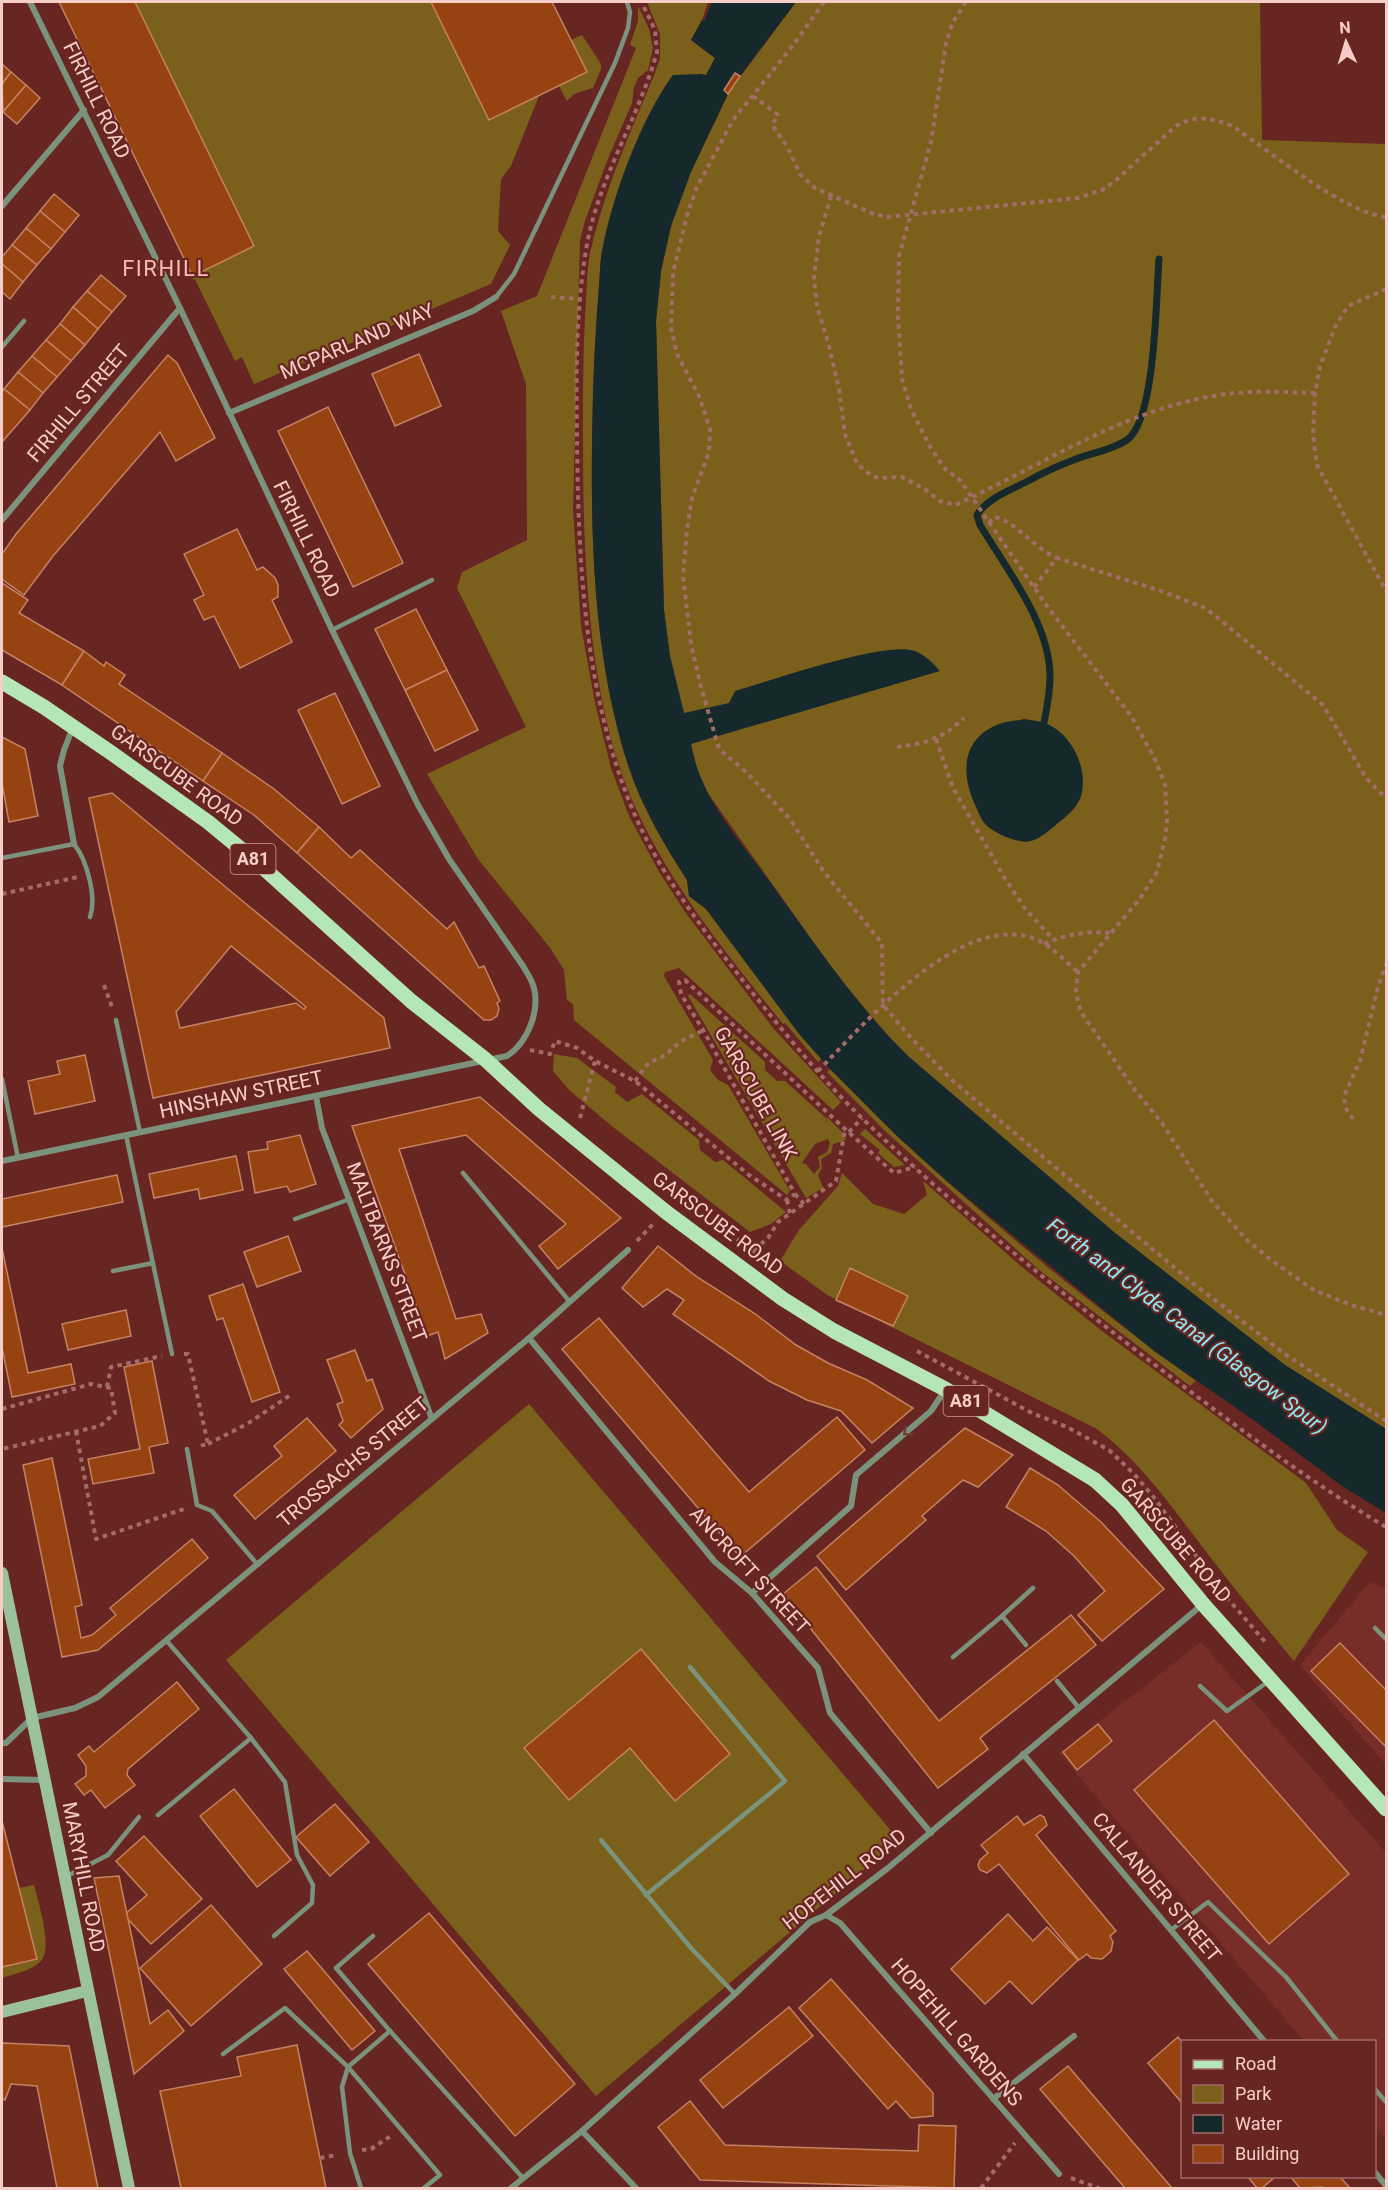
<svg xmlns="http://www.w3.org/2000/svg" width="1388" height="2190" viewBox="0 0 1388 2190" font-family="Roboto,sans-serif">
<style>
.built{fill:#782d29}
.green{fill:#7b601b;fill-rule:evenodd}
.water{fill:#15282b}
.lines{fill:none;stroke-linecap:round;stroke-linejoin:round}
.stream{stroke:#15282b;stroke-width:7}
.building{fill:#964211;stroke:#c68262;stroke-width:1.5;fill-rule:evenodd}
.path{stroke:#a46c68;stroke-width:4;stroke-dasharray:4.5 4.5;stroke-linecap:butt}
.lane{stroke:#7b937c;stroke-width:4.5}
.street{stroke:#7b937c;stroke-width:6}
.secondary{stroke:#9cc29d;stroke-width:12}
.primary{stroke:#b5e6b7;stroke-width:15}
.oneway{stroke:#6c3c35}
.labels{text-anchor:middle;stroke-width:4.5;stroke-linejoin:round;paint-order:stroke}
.shield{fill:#682623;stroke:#cc9b96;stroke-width:1.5}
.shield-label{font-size:18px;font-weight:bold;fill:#f7cdc8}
.street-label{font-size:20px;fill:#f7cdc8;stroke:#682623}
.water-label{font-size:21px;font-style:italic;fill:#89ebf7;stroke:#682623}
.quarter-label{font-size:22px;letter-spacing:1.5px;fill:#fbbab3;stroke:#682623}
</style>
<rect width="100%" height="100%" fill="#682623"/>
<g class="built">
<polygon points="1370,1582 1386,1589 1386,1765 1300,1665"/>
<polygon points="1201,1642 1386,1853 1386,2139 1375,2125 1374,2042 1304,2041 1059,1753"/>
</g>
<g class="green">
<polygon points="59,2 552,2 571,40 582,35 601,64 601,69 593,88 574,94 567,101 559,86 539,96 511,166 501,179 498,231 510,245 491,284 254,384 242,357 235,361"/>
<path d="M647 2H708L702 20 691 40 715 58 706 76 673 75C641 119 614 193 603 246 600 259 600 273 599 286 596 323 594 359 593 395 590 519 590 648 629 768 642 807 665 846 687 880L689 896 706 909 799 1033 822 1058 818 1062 785 1023 783 1024C729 957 674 890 637 811 587 705 583 555 583 439 583 393 583 346 586 299 587 284 587 268 590 253 601 205 618 161 637 116 645 96 654 78 660 58V34Z"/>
<polygon points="796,2 1260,2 1262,140 1386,144 1386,1429 1285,1365 1115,1233 909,1057 888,1036 839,978 707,792 698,773 670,656 664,610 656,321 661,271 671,226 691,171 728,94 724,90 735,73 741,76"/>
<polygon points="638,6 649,29 653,48 648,70 638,78 634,87 632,103 607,161 585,221 580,240 573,511 581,626 595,703 611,768 629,816 658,870 685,912 773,1028 841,1102 833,1110 679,968 665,972 664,976 713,1060 710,1070 718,1080 728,1085 790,1191 787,1195 574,1020 573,1004 567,1000 564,970 551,949 478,859 427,774 526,727 457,588 462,572 527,540 526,384 501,311 537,296 636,48 630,45 638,21"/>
<path d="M690 994 765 1062V1070L777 1081H785L826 1118V1124L827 1117 841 1131 846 1140 833 1144 831 1153 821 1159 822 1168 818 1175 823 1188 806 1198 688 996ZM828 1139 830 1144 827 1152 818 1157 820 1167 814 1174 806 1164 802 1163 815 1144Z"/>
<polygon points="554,1054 577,1058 616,1087 615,1092 627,1102 642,1094 699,1140 700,1150 715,1162 723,1160 786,1212 771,1224 750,1232 613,1127 569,1090 553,1071"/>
<path d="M830 1069C853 1091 875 1115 898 1137 992 1224 1092 1306 1196 1381L1190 1386 1038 1269 884 1130 827 1072Z"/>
<polygon points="865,1129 905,1165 894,1167 878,1153 880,1150 860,1134"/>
<path d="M842 1173 873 1204 904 1214 927 1195 923 1181 1022 1267 1102 1331 1306 1483 1337 1530 1368 1552 1294 1661C1263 1624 1233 1587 1204 1549 1171 1506 1141 1462 1097 1429L829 1296 780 1261 799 1230 838 1186Z"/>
<polygon points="529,1404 899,1840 596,2096 226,1660"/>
<path d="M34 1885C38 1902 54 1950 40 1962 30 1971 14 1974 2 1978V1967L37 1958 19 1888Z"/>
</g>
<g class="water">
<path d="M712 2H796L740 76 735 73 724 90 728 94 691 172 671 226 661 271 656 321 664 610 670 656 684 713 729 703 735 691C770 681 885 640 915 651 925 655 933 663 940 671L691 744C700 799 743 844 775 889 817 947 858 1007 909 1057L1115 1233 1285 1365 1386 1429V1513L1342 1486 1252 1419 1154 1351 949 1183 896 1135 830 1069 799 1034 706 909 689 896 687 880C665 846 642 807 629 768 590 648 590 519 593 395 594 359 596 323 599 286 600 273 600 259 603 246 614 192 641 119 673 75L702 74 706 75 715 58 691 40 702 20 704 21Z"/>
<path d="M1024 719C1030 720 1037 721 1042 722 1071 731 1089 768 1081 796 1078 807 1066 817 1058 823 1050 830 1041 838 1031 841 1020 845 994 833 986 825 982 821 979 814 977 809 960 775 960 737 1002 723 1009 721 1017 721 1024 719Z"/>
</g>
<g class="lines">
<path class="stream" d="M1042 732C1046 714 1050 694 1050 676 1050 624 1006 568 980 525L977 515C987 498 1013 489 1030 480 1044 472 1060 465 1076 459 1092 453 1112 450 1127 440 1156 420 1156 295 1159 259"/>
</g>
<g class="building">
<polygon points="59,2 135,2 254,246 193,276 194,279"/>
<polygon points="431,2 552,2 587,72 489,120"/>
<polygon points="2,64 11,72 2,84"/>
<polygon points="11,72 26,85 3,112 2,84"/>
<polygon points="735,73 740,76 728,94 724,90"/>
<polygon points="26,85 40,98 17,124 3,112"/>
<polygon points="54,194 79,215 65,232 40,211"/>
<polygon points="40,211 65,232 51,249 26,228"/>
<polygon points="26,228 51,249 37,265 12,245"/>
<polygon points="12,245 37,265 23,282 2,264 2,257"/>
<polygon points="2,264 23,282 10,299 2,292"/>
<polygon points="101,275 126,296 112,312 87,291"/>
<polygon points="87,291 112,312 98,329 73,307"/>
<polygon points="73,307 98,329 85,345 60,324"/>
<polygon points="60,324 85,345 71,361 46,340"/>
<polygon points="46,340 71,361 57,377 32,356"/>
<polygon points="419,354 441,406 395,426 372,374"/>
<polygon points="168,355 177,363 215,438 176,461 160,432 53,556 24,595 2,579 2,554 16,534"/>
<polygon points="32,356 57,377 43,393 18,372"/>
<polygon points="18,372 43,393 30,410 4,389"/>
<polygon points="4,389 30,410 2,442 2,392"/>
<polygon points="328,407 403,563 353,587 278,431"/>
<polygon points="237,529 257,570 263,567 275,578 278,585 278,597 272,600 292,642 240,668 214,616 204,620 194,600 204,595 184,554"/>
<polygon points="2,583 28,600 19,613 84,651 62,685 2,650"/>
<polygon points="416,609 447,670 405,690 375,629"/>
<polygon points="84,651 104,666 106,662 125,675 119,684 222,753 203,781 62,685"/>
<polygon points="447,670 478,730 435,751 405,690"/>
<polygon points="335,693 380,786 342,804 298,710"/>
<polygon points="2,737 25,749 38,816 9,822 2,783"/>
<polygon points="222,753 274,789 319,827 297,853 254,815 203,781"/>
<path d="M112 793 384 1018 390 1048 153 1098 89 798ZM231 946 306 1007 304 1009 296 1003 180 1028 176 1012Z"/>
<polygon points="319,827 351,858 360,850 447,929 454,922 479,968 484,966 500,1001 497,1003 499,1009 497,1016 491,1020 484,1020 297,853"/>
<polygon points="85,1055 95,1101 35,1114 28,1081 60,1074 57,1061"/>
<polygon points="480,1097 621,1218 558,1269 539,1246 566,1224 466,1135 399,1149 456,1319 481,1314 488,1333 445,1359 438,1332 427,1336 352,1126"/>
<polygon points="300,1135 316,1184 290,1192 287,1186 255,1193 248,1152 268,1149 267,1142"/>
<polygon points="236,1156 243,1190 200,1199 198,1189 154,1198 149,1174"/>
<polygon points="117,1175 123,1202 2,1227 2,1199"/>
<polygon points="288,1236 301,1271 257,1287 244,1252"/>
<polygon points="658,1246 697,1277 754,1313 796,1345 828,1363 867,1380 913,1408 872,1443 841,1411 807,1400 769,1381 673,1314 684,1300 667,1289 643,1307 622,1288"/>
<polygon points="2,1248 28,1373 71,1364 75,1384 12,1397 2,1347"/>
<polygon points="850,1268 908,1296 893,1326 836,1300"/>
<polygon points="243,1284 280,1392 252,1402 223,1318 217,1320 209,1296"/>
<polygon points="126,1310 131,1336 68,1350 62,1324"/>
<polygon points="599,1318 749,1492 837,1417 865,1450 740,1557 562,1349"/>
<polygon points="355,1350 367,1381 372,1379 383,1409 351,1438 339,1425 343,1421 337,1404 343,1402 327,1360"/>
<polygon points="152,1361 168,1443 149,1447 154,1473 93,1484 88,1459 140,1449 124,1367"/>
<polygon points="307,1418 336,1451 255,1519 234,1495 282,1456 274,1446"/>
<polygon points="965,1428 1013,1455 978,1487 963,1480 922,1516 926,1520 846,1590 817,1556"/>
<polygon points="52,1458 82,1605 75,1607 81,1638 92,1635 116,1615 110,1608 192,1539 208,1558 98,1650 62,1657 23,1465"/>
<polygon points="1030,1468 1058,1485 1101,1522 1164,1589 1102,1641 1078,1615 1105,1591 1074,1556 1046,1531 1006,1507"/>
<polygon points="816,1567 939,1721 1071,1615 1096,1645 980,1738 988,1749 938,1788 783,1594"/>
<polygon points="1340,1643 1386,1690 1386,1747 1311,1671"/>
<polygon points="641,1649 730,1754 675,1801 630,1748 569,1800 524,1748"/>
<polygon points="177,1682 199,1709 128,1769 127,1775 135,1785 105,1808 91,1790 84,1795 75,1784 86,1776 86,1766 78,1755 89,1746 94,1752"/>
<polygon points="1214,1720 1349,1874 1269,1944 1134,1790"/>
<polygon points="1098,1724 1112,1741 1077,1770 1063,1752"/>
<polygon points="234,1789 291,1860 257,1887 200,1816"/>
<polygon points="335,1804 369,1842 330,1876 296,1837"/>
<polygon points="1040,1815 1044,1817 1047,1825 1036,1835 1116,1931 1110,1936 1113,1942 1111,1951 1102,1959 1091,1958 1087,1954 1079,1960 999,1864 987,1873 980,1870 978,1865 980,1860 988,1853 981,1845 1017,1816 1024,1825"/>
<polygon points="2,1821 37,1959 2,1967"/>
<polygon points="144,1836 202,1899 151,1944 124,1915 147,1895 116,1861"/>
<polygon points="119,1876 150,2024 168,2010 184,2031 134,2074 94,1878"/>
<polygon points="211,1905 262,1964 191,2026 140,1968"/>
<polygon points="429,1913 575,2084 515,2136 368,1964"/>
<polygon points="1008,1914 1033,1941 1047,1927 1078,1960 1032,2004 1010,1981 985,2004 951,1969"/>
<polygon points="307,1951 375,2031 352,2050 284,1969"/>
<polygon points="831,1979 933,2093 933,2116 911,2118 896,2101 888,2109 799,2008"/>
<polygon points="789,2007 813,2036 723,2108 700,2080"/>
<polygon points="1178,2037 1182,2042 1182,2103 1148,2063"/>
<polygon points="2,2043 69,2046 98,2188 57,2188 37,2086 11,2084 5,2100 2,2099"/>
<polygon points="297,2045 326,2188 181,2188 160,2091 241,2076 237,2057"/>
<polygon points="1068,2066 1172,2188 1125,2188 1040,2089"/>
<polygon points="690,2101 725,2145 918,2151 919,2125 956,2126 954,2188 700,2180 658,2127"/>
<polygon points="1247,2176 1276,2176 1262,2188 1257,2188"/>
<polygon points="1290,2176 1339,2176 1350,2188 1323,2188 1322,2187 1300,2188"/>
</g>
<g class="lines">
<g class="path">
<polyline points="824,2 794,44 733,120 697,187 688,212 673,273 671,328 677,354 699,396 710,429 709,452 692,498 687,530 683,576 691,644 701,687 719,749 746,772 790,819 824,872 882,943 883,1005 912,1039 954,1082 1194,1284 1285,1354 1386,1421"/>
<polyline points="966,2 953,22 946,43 931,142 899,256 898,316 902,379 911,409 929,445 945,469 960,480 1044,602 1131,716 1154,757 1165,784 1167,821 1165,839 1157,872 1139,900 1078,972 1076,989 1078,1004 1083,1015 1135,1090 1162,1123 1212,1201 1247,1240 1272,1261 1314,1290 1351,1305 1386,1315"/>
<path d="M644 7 655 30 657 52C638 120 597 180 586 250 576 310 576 374 577 434 578 561 584 695 634 813 658 869 696 920 733 968 774 1020 817 1075 865 1121 953 1206 1049 1283 1146 1358 1224 1417 1302 1477 1386 1527"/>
<path d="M753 96 778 115 772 125 787 146 800 174 815 188 871 213 886 217 1078 198 1102 190 1115 181 1176 126C1196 114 1214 118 1234 127 1272 153 1343 212 1386 217"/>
<path d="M831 196 819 236 814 278 817 307 828 342 839 389 845 434 857 464 872 476 879 478 902 477 923 488 940 501 955 505C1043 465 1122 410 1219 395 1251 390 1283 392 1315 393"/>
<polyline points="1386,289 1348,306 1336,325 1320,366 1315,393 1313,435 1317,465 1386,591"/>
<polyline points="551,297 581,299"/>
<path d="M989 523 994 517C1016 521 1035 549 1057 558"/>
<polyline points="1034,587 1057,558 1161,591 1203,607 1213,614 1323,705 1366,778 1386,798"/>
<polyline points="936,739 953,788 1004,877 1026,910 1054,940"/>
<path d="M897 747C927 743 942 739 964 718"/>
<polyline points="2,894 78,877"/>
<path d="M1044 944C1066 934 1086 931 1111 933"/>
<polyline points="104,985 113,1010"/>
<polyline points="530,1050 550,1054 555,1041 577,1048 595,1061 635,1081 749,1175 787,1200 795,1194 703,1030 681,994 679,982 685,980 845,1129 894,1173 915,1167"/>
<path d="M818 1071C863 1025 962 910 1035 939 1051 945 1065 961 1078 972"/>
<path d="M635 1081 650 1061C664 1060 671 1048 682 1041 689 1036 696 1035 703 1030"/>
<polyline points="580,1118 595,1061"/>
<polyline points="1353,1119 1345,1107 1344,1096 1360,1061 1378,987 1386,964"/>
<polyline points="849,1132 862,1118"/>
<polyline points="795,1194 804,1204"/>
<polyline points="787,1200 790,1214"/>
<polyline points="737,1239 767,1261"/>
<polyline points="637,1241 654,1223"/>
<polyline points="754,1250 768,1238 778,1222 836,1181 845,1129"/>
<polyline points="917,1351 1032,1413 1067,1427 1109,1450 1134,1474 1156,1500 1222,1592 1267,1644"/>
<polyline points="184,1354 188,1354 208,1444 199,1446"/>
<polyline points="107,1387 111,1367 162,1356"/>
<polyline points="2,1409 91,1384 111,1388 115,1413 100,1426 2,1449"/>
<polyline points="76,1431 96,1539 184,1509"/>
<polyline points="208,1444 247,1424 292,1394"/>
<polyline points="362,2150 371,2149 392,2135"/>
<polyline points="320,2158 337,2155"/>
<polyline points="1071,2178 1099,2188"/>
<polyline points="981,2188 1015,2143"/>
</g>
<g class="lane">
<polyline points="496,297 514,274 615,63 628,28 630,12 627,2"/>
<polyline points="2,347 24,321"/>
<polyline points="332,630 432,580"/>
<path d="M2 858 74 844C87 860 97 898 90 917"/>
<polyline points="116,1020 140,1132"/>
<polyline points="2,1079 18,1158"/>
<polyline points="126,1135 172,1354"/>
<polyline points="463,1173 570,1302"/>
<polyline points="295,1219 350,1199"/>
<polyline points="113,1271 153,1263"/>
<polyline points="187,1449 197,1505 212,1511 257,1564"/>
<polyline points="1002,1616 1033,1588"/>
<polyline points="1375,1628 1386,1639"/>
<polyline points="953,1657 1002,1616 1026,1645"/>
<polyline points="1057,1681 1079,1708"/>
<polyline points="1200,1686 1227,1711 1269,1681"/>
<polyline points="251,1738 285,1782 297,1855 313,1885 312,1903 274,1936"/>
<polyline points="158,1815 251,1738 166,1640"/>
<polyline points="601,1840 691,1948 735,1994"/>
<polyline points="67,1876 108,1855 139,1817"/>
<polyline points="646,1895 785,1781 690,1667"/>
<polyline points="1171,1930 1208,1902 1286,1977 1338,2042"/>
<polyline points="373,1936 336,1968 390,2031"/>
<polyline points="223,2054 285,2008 348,2067 342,2087 350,2153 361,2188"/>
<polyline points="1374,2088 1386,2102"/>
<polyline points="424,2188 440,2175 348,2067 390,2031 523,2178"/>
</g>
<g class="street">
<polyline points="2,206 84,110"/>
<polyline points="229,413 473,311 496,297"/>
<polyline points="2,520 180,308"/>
<polyline points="73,727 64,750 60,766 74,844"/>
<polyline points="316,1096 322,1128 432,1419"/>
<path d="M2 1161 507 1056C527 1043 540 1012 534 988 532 980 527 973 523 966L449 859 418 805 332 630 180 308 30 2"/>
<polyline points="529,1338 715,1562 752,1593 818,1668 830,1713 931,1833"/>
<polyline points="752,1593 851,1506 856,1475 931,1411 945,1390"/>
<polyline points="2,1743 6,1743 32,1718 75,1708 98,1697 529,1338 628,1250"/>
<polyline points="1023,1754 1265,2042"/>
<polyline points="2,1779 44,1780"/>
<polyline points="826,1915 840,1923 1059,2174"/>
<polyline points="993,2099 1074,2036"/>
<polyline points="582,2131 636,2188"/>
<polyline points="1374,2171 1386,2186"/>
<polyline points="511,2188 582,2131 735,1994 810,1922 826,1915 888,1868 1203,1604"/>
</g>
<g class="secondary">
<polyline points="2,1573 129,2188"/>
<polyline points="2,2012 87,1991"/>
</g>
<polyline class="primary" points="2,682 44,707 110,752 208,822 259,864 411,1001 486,1060 539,1109 666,1212 783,1299 834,1331 945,1389 1095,1480 1122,1505 1203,1604 1386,1809"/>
</g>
<defs><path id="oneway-chevron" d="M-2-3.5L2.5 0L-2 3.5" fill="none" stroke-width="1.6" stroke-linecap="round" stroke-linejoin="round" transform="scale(1.5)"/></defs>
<use class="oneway" href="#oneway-chevron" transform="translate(907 1432) rotate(140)"/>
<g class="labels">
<g class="shield">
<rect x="230.5" y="844" width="45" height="30" rx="4.5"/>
<rect x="943.5" y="1386" width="45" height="30" rx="4.5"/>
</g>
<g class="shield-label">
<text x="253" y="865">A81</text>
<text x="966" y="1407">A81</text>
</g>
<g class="street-label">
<text transform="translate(97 100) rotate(64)" y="7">FIRHILL ROAD</text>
<text transform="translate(357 341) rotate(-23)" y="7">MCPARLAND WAY</text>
<text transform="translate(78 403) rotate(-50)" y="7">FIRHILL STREET</text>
<text transform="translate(307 539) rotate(64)" y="7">FIRHILL ROAD</text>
<text transform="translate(177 775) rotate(36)" y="7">GARSCUBE ROAD</text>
<text transform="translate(756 1093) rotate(61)" y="7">GARSCUBE LINK</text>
<text transform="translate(241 1094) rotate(-12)" y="7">HINSHAW STREET</text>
<text transform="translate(718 1223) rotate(37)" y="7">GARSCUBE ROAD</text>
<text transform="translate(387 1252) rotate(69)" y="7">MALTBARNS STREET</text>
<text transform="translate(353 1462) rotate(-40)" y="7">TROSSACHS STREET</text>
<text transform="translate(1176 1540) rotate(49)" y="7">GARSCUBE ROAD</text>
<text transform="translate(750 1570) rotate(47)" y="7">ANCROFT STREET</text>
<text transform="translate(84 1877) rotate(79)" y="7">MARYHILL ROAD</text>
<text transform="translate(844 1879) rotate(-38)" y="7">HOPEHILL ROAD</text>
<text transform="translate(1157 1887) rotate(50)" y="7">CALLANDER STREET</text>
<text transform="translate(957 2032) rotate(49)" y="7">HOPEHILL GARDENS</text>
</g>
<g class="water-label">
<text transform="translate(1187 1326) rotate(37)" y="7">Forth and Clyde Canal (Glasgow Spur)</text>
</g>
<g class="quarter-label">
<text x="166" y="276">FIRHILL</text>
</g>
</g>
<rect width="1388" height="2190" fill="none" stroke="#f7cdc8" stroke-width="6"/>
<rect x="1181" y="2040" width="195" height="138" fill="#682623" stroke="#a16965" stroke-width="1.5"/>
<rect x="1193" y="2060" width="30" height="9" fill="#b5e6b7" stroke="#a16965" stroke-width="1.5"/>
<text x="1235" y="2070" font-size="18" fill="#f7cdc8">Road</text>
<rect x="1193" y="2085" width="30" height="18" fill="#7b601b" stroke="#a16965" stroke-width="1.5"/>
<text x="1235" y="2100" font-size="18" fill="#f7cdc8">Park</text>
<rect x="1193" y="2115" width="30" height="18" fill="#15282b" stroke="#a16965" stroke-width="1.5"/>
<text x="1235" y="2130" font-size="18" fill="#f7cdc8">Water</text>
<rect x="1193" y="2145" width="30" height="18" fill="#964211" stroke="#a16965" stroke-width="1.5"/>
<text x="1235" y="2160" font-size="18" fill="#f7cdc8">Building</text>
<g transform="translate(1346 42) rotate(356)" stroke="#682623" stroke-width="4.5" paint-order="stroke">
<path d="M0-4.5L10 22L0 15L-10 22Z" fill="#f7cdc8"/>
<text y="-9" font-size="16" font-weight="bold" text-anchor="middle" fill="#f7cdc8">N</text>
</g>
</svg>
